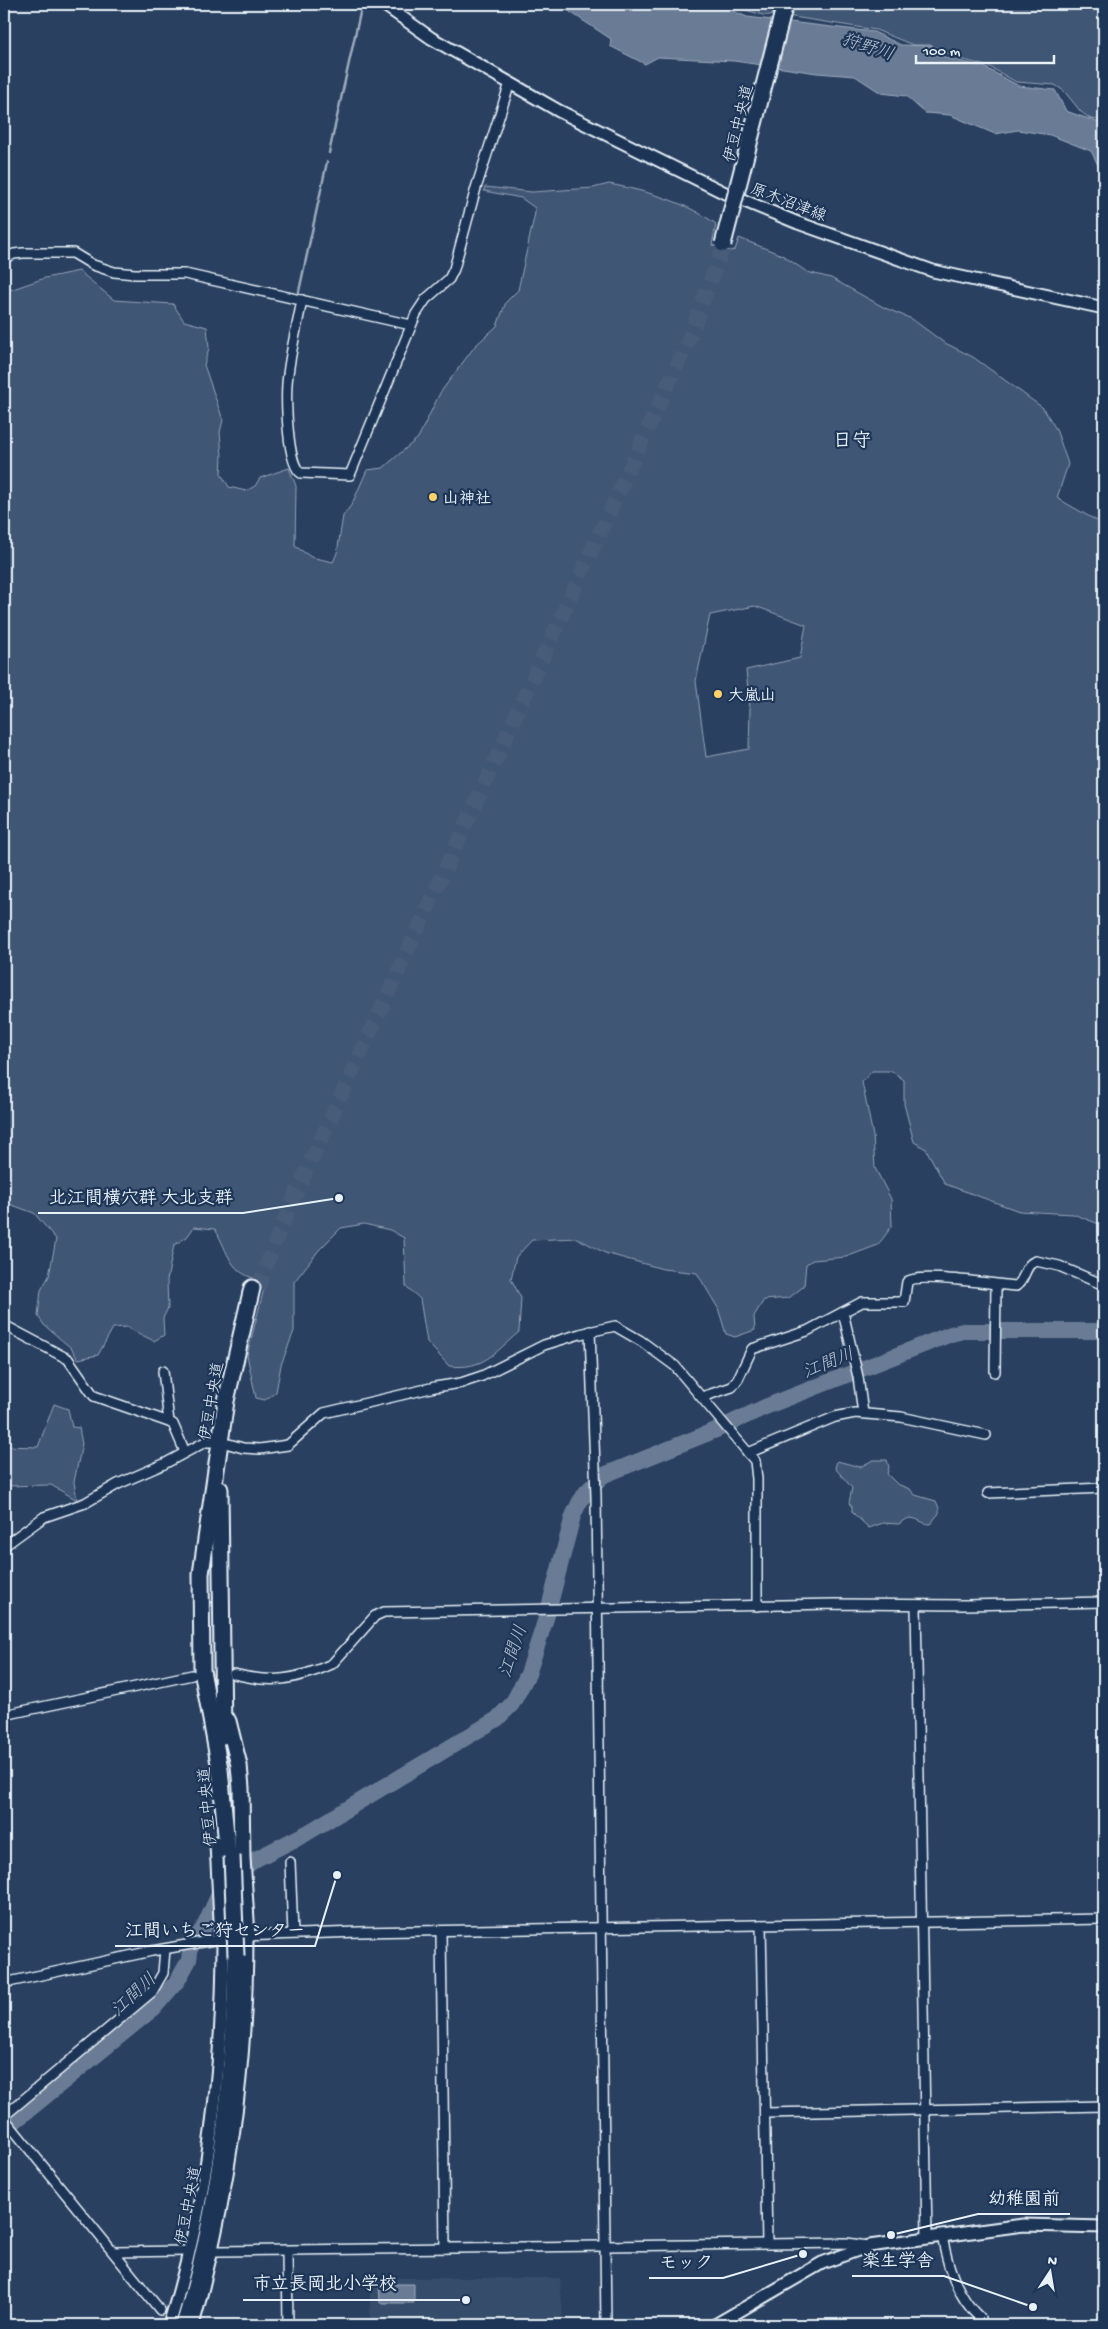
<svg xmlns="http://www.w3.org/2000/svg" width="1108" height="2329" viewBox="0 0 1108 2329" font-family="'Gochi Hand','Klee One',sans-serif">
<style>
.built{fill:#364d6b}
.green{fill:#415774;stroke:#94a4b6;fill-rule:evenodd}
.water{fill:#6b7c95;stroke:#9dabbd}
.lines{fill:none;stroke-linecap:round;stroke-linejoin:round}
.stream{stroke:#9dabbd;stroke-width:2.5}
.river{stroke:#6b7c95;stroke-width:16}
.highway-tunnel{stroke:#465b78;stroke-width:15;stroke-dasharray:15 8;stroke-linecap:butt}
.street-casing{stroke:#e8f1f8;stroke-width:12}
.secondary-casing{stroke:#e8f1f8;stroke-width:15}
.highway-casing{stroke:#e8f1f8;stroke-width:19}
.street{stroke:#1d3557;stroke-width:9}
.secondary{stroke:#1d3557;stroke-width:11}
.highway{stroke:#1d3557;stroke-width:15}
.highway-bridge-casing{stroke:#e8f1f8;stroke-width:19;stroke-linecap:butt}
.highway-bridge{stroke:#1d3557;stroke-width:15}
.poi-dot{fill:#ffd166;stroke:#1d3557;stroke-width:2}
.labels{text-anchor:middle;stroke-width:4.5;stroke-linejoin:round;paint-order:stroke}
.street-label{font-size:16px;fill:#e8f1f8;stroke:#1d3557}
.poi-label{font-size:16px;font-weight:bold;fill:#e8f1f8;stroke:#1d3557;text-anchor:start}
.water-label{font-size:18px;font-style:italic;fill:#b6c2d0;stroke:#1d3557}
.quarter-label{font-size:19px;font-weight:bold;fill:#e8f1f8;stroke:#1d3557}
.leader{fill:none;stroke:#e8f1f8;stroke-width:2}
.callout-dot{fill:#e8f1f8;stroke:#1d3557;stroke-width:2}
.callout-label{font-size:18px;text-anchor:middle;font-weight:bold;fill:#e8f1f8;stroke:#1d3557;stroke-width:4.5;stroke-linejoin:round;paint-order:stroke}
</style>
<rect width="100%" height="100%" fill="#294061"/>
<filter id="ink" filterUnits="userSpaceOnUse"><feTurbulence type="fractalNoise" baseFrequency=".02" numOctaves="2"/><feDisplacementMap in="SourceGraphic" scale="10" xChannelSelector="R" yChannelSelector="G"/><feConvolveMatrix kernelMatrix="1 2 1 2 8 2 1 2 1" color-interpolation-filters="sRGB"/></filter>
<g filter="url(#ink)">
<polygon class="built" points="369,2278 560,2278 563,2319 561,2321 533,2322 519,2325 371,2325"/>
<g class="green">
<polygon points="724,4 1104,4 1104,117 1102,120 1091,119 1081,112 1064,91 1055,85 1016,82 990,67 960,59 930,45 913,45 876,30 787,16 763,15"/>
<path d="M609 184C647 191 686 202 716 224L712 245 730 251 735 250 739 238 782 255 807 272 831 278 885 308 912 319 943 342 973 357 1043 408 1056 429 1068 464 1057 498 1104 525V1226L1073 1214 1019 1211 945 1184 926 1149 914 1142 904 1104V1080L892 1071H872L862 1082 873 1136 875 1168 891 1199 892 1226 878 1245 846 1257 813 1260 806 1264 804 1286 789 1298 764 1300 754 1316 755 1330 735 1337 726 1334 718 1308 697 1273 663 1269 605 1253 577 1238 532 1240 516 1257 511 1279 521 1298 519 1332C494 1353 484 1370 449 1366L427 1342 420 1299 406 1286 404 1238 390 1230 364 1224 341 1228 319 1250 294 1282V1331L281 1365 276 1392 265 1400 256 1398 247 1355 265 1285 262 1280C229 1275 229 1253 215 1229L194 1227 187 1237 174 1245 167 1280 168 1308 163 1318 164 1335 154 1341 126 1327 113 1328 98 1355 78 1359 71 1348 44 1325 38 1316 41 1290 49 1276 56 1239 34 1213 4 1202V292L45 278 79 271 114 300 173 304 184 321 207 327 209 348 204 365 223 420 220 432 222 456 221 474 229 487 246 491 255 486 260 478 289 468 296 486 295 546 311 557 333 562 337 553 343 516 352 504 367 470 383 468 418 438 440 393 475 346 497 326 506 302 518 290 535 213V208L521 198 484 191 485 187 532 192 593 188ZM755 606 806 625 800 658 746 670 750 709 749 749 706 757 696 681 710 615Z"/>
<polygon points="54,1404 68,1409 72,1427 79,1428 82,1444 74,1482 77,1500 51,1485 4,1486 4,1446 38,1447"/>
<path d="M873 1460H887L889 1467 887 1474 897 1484 910 1489 915 1495 936 1501C940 1510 941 1512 935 1518 932 1521 934 1523 929 1524 920 1524 913 1511 899 1524L883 1523 869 1528 852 1512V1507L849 1503 852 1488 835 1468 837 1461 860 1467Z"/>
</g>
<g class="water">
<polygon points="558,4 717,4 747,17 874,32 901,45 932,46 946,58 984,67 1019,86 1055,90 1066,111 1103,124 1104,122 1104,171 1099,167 1091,151 1050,135 1018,130 995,134 950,115 925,113 906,96 881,93 855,76 817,73 734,61 658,57 645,64 610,46 611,39"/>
<polygon points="379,2284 414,2284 414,2303 380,2303"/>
</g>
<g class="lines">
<g class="stream">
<polyline points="329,153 362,4"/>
<polyline points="298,296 327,162"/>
</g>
<polyline class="river" points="4,2130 154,2008 178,1980 189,1960 191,1944 204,1927 218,1896 231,1878 256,1859 307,1833 497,1719 512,1704 528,1674 547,1615 573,1516 579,1503 587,1491 604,1475 716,1430 765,1407 951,1334 963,1331 1104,1331"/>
<polyline class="highway-tunnel" points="258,1289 274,1244 294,1198 689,339 722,250"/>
<defs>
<g id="street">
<polyline points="4,258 14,254 23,253 73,253 93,265 114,272 135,274 185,274 411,325"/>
<path d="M302 300C297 328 289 356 287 384 286 400 287 465 301 473L350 475 416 314 426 299 449 279 454 269 476 188 510 83"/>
<polyline points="843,1312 858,1377 863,1413"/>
<polyline points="4,1325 68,1359 94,1396 169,1422 173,1424 185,1452"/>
<polyline points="590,1331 596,1496 606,2325"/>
<polyline points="163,1371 169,1422"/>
<polyline points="995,1372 996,1285"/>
<path d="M702 1397 732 1387 738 1379 752 1349 807 1331 862 1302H904L907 1282C916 1272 997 1285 1016 1286 1026 1280 1024 1264 1036 1261L1059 1266 1104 1285"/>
<polyline points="229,1444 243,1448 260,1449 288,1445 324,1413 435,1387 461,1383 482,1376 544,1345 580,1334 615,1326 641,1341 675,1366 755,1461 757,1479 757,1606"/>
<polyline points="748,1453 835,1417 855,1413 901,1417 986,1435"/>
<polyline points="988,1493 1104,1488"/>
<polyline points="4,1546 44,1517 85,1503 118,1484 164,1464 205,1442 214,1442"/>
<polyline points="916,1605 927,2237"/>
<path d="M234 1674C272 1684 296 1680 332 1664L375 1616 384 1612 834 1604 965 1605 1104 1602"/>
<polyline points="4,1715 192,1675"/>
<polyline points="290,1862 293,1933"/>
<polyline points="761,1925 767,2244"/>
<polyline points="441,1931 445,2248"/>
<polyline points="244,1936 359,1932 1104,1919"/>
<polyline points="4,1983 152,1951 226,1938"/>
<polyline points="765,2113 1104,2106"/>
<polyline points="4,2116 152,1992 163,1973 165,1949"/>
<polyline points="4,2118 160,2310"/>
<path d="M942 2235C947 2266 957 2297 980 2318"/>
<polyline points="217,2251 767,2244 847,2243 867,2246"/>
<polyline points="287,2251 288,2325"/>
<polyline points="114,2252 185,2251"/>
</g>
<g id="secondary">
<polyline points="383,4 431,38 559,111 725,193 798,223 933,271 1104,308"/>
<path d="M169 2325C208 2201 223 2069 223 1939"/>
<path d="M193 2325C229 2195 247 2071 247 1936"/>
<polyline points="715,2325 822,2263 869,2246 1023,2225 1104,2227"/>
</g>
<g id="highway">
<polyline points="220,1489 223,1736"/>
<polyline points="228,1721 239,1765 241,1788 242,1858 247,1936"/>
<polyline points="218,1844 223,1939"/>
<polyline points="228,1856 220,1769 202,1670 201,1574 226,1401 252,1288"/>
<path d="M184 2325C221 2206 234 2080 236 1956"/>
</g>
</defs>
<use href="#street" class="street-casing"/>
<use href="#secondary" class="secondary-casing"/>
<use href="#highway" class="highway-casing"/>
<use href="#street" class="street"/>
<use href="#secondary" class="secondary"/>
<use href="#highway" class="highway"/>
<defs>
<g id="highway-bridge">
<polyline points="723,244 785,4"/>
<polyline points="232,1856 236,1956"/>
</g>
</defs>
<use href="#highway-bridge" class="highway-bridge-casing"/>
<use href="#highway-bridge" class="highway-bridge"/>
</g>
</g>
<g class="poi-dot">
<circle cx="433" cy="497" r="5"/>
<circle cx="718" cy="694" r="5"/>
</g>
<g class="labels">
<g class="street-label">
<text transform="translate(737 123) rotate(-76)" y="6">伊豆中央道</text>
<text transform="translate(789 201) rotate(21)" y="6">原木沼津線</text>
<text transform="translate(210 1401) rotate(-80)" y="6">伊豆中央道</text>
<text transform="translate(206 1807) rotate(-95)" y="6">伊豆中央道</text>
<text transform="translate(187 2205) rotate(-79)" y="6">伊豆中央道</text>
</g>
<g class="poi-label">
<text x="443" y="503">山神社</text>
<text x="728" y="700">大嵐山</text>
</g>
<g class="water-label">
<text transform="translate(868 46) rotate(18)" y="6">狩野川</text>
<text transform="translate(828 1362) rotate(-22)" y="6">江間川</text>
<text transform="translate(512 1651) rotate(-71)" y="6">江間川</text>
<text transform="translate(133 1994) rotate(-43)" y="6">江間川</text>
</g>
<g class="quarter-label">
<text x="852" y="446">日守</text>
</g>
</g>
<path class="leader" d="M339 1198L243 1213H38M337 1875L315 1946H115M891 2235L978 2214H1070M1033 2307L944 2276H852M803 2254L723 2278H649M466 2300L407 2300H243"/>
<g class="callout-dot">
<circle cx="339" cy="1198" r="5"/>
<circle cx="337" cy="1875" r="5"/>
<circle cx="891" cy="2235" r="5"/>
<circle cx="1033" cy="2307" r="5"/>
<circle cx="803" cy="2254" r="5"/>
<circle cx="466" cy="2300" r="5"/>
</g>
<g class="callout-label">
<text x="141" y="1203">北江間横穴群 大北支群</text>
<text x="215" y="1936">江間いちご狩センター</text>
<text x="1024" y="2204">幼稚園前</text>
<text x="898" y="2266">楽生学舎</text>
<text x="686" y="2268">モック</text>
<text x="325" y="2289">市立長岡北小学校</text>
</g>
<rect width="1108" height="2329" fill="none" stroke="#1d3557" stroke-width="20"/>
<rect x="10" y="10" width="1088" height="2309" fill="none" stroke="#e8f1f8" stroke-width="2" filter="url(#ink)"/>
<g transform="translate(1050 2272) rotate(12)" stroke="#1d3557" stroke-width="4" paint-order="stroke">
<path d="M0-4L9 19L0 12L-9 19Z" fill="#e8f1f8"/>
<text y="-8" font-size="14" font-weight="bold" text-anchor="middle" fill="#e8f1f8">N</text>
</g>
<path d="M916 55v8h138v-8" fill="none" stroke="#e8f1f8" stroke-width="2.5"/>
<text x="923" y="55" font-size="15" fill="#e8f1f8" stroke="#1d3557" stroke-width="4" paint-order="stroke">100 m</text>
</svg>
